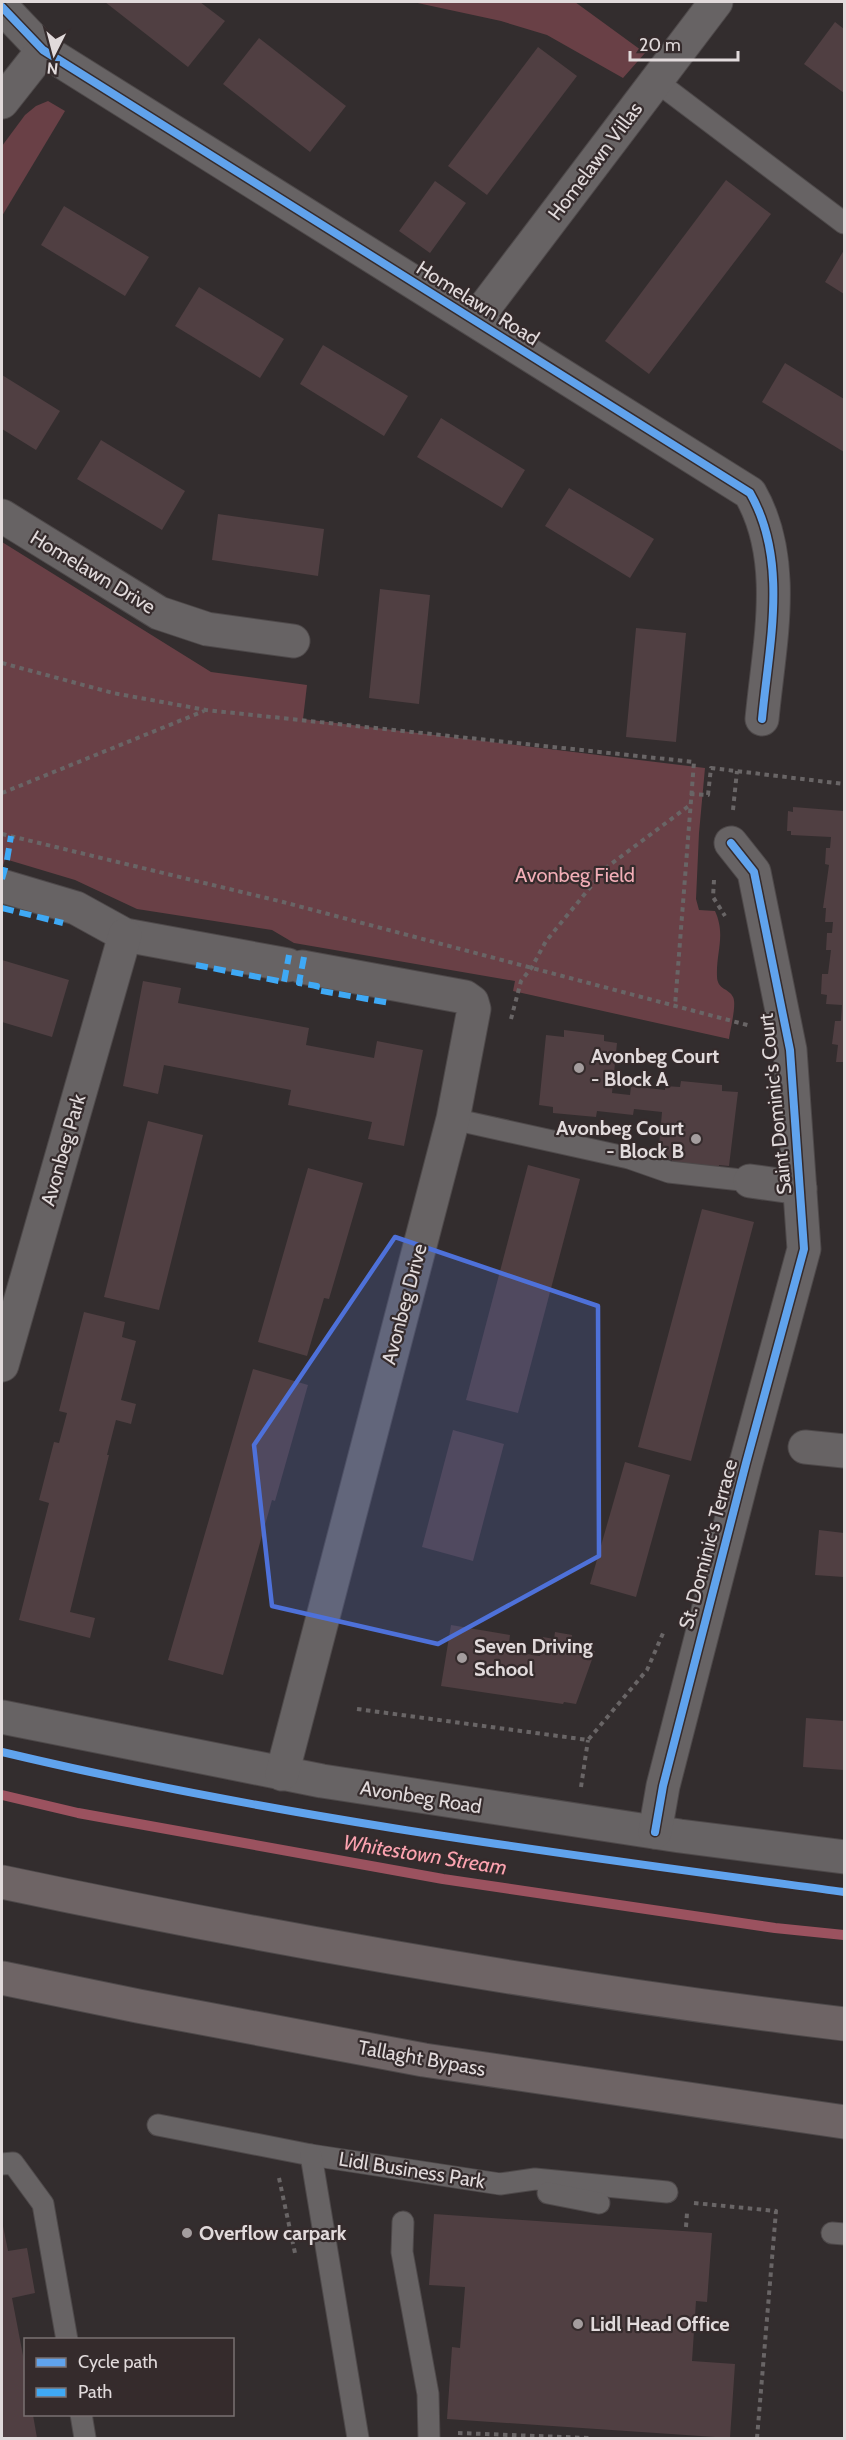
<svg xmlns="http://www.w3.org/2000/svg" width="846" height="2440" viewBox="0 0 846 2440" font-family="Cabin,sans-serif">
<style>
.green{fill:#694046}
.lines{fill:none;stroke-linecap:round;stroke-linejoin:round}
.stream{stroke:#9b525f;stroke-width:10}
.building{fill:#503f42}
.lane-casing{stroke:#4e494a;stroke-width:23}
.street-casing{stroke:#4e494a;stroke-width:35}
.primary-casing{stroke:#4e494a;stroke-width:35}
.path{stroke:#696566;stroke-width:4;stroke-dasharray:4.5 4.5;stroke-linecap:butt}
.lane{stroke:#676364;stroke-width:21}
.street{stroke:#676364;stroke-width:33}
.primary{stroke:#6e6465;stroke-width:33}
.quiet{stroke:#3fa9f5;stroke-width:6;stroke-dasharray:12 6;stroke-linecap:butt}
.cycleway-casing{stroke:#352b2c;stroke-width:11}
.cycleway{stroke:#60a3ed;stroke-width:8}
.marked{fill:#4e71d9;fill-opacity:0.2;stroke:#4e71d9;stroke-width:4.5;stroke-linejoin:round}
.poi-dot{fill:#a49d9e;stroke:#352b2c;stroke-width:2}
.labels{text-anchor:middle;stroke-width:4.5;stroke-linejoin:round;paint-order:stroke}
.street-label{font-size:20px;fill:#e1dadb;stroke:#352b2c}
.park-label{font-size:20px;fill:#f2aeb7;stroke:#352b2c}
.poi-label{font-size:20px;font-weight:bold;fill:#e1dadb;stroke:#352b2c;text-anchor:start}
.water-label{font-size:21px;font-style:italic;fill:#fca3b0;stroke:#352b2c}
</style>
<rect width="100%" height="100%" fill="#332d2e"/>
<g class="green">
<polygon points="413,2 575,2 645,53 623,78 547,35 501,21"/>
<polygon points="48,101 65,111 2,216 2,146 25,115 36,106"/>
<path d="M2 542 211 672 307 685 303 719 705 768 699 833 696 899 699 910 715 911C726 935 716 952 717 976 717 990 729 988 733 997 737 1004 730 1030 729 1039L513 991 515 981 294 943 272 930 137 909 75 880 5 859 2 870Z"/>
</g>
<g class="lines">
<polyline class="stream" points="2,1795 78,1813 443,1879 775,1928 844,1935"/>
</g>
<g class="building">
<polygon points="105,2 200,2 225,21 188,67"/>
<polygon points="835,22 844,29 844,93 804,64"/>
<polygon points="259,38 346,106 310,152 223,84"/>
<polygon points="538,47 577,76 487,195 448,166"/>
<polygon points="726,180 771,214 649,374 605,341"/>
<polygon points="435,181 466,203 430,253 399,231"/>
<polygon points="64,206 149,257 125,296 41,245"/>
<polygon points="844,250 844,294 825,282"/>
<polygon points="199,287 284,339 260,378 175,326"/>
<polygon points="323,345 408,396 384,436 300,384"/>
<polygon points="785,363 844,399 844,452 762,402"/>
<polygon points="2,375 60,411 36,450 2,429"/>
<polygon points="441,418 525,470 502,508 417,457"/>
<polygon points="101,440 185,491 162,530 77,479"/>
<polygon points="569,488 654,539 630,578 545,526"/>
<polygon points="218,514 324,529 318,576 212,560"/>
<polygon points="380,589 430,595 419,704 369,698"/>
<polygon points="636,628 686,633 676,742 626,737"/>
<polygon points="793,807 844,811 844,1062 836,1062 838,1045 832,1044 835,1021 841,1021 842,1005 826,1004 827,995 821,994 822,974 828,974 831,950 826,950 827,933 832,933 833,922 825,922 826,908 823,908 829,865 825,864 826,848 830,848 831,837 791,835 791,831 787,831 788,811 793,812"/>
<polygon points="2,960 69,980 52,1037 2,1022"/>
<polygon points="143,981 181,988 178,1003 309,1028 306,1045 374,1058 377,1041 423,1050 404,1146 368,1139 372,1122 288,1105 291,1090 164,1065 158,1094 123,1086"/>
<polygon points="564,1030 604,1035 604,1041 617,1043 612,1093 630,1095 631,1086 665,1090 665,1086 680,1087 681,1081 722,1085 722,1091 738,1092 729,1166 719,1165 719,1168 672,1164 672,1160 658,1158 662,1112 634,1109 633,1115 597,1111 596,1117 553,1113 553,1107 539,1105 546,1035 564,1037"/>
<polygon points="148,1121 203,1135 159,1310 104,1297"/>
<polygon points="528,1165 580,1179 518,1413 466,1400"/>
<polygon points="308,1168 363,1183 329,1299 324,1298 307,1356 258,1342"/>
<polygon points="702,1209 754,1222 691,1461 638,1447"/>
<polygon points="84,1312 125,1322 122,1337 136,1341 121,1400 136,1404 131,1424 116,1420 107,1455 109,1455 70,1612 95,1618 90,1638 19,1620 49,1503 39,1500 54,1442 59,1443 67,1413 59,1411"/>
<polygon points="253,1369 308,1385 275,1501 272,1500 223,1675 168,1660"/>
<polygon points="453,1430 504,1444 473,1561 422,1547"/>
<polygon points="625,1462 670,1475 636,1597 590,1584"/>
<polygon points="819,1530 844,1533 844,1577 815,1575"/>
<polygon points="451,1625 510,1635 508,1651 540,1656 543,1637 554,1639 555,1632 572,1635 570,1648 595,1651 576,1704 564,1702 563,1704 441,1686"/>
<polygon points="806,1718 844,1721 844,1770 803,1767"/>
<polygon points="434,2214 712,2233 707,2302 696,2301 692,2361 735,2364 730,2438 447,2419 452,2347 460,2348 465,2287 429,2285"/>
<polygon points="2,2221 8,2251 27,2248 35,2293 12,2298 26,2371 26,2415 33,2415 37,2438 2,2438"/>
</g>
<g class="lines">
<defs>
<g id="lane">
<polyline points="656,81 844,223"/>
<polyline points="453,1119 629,1158 669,1172 750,1181"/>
<polyline points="158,2125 311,2155 500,2184 535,2179 667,2192"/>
<polyline points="311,2155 358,2438"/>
<polyline points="2,2164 13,2163 43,2204 67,2340"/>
<polyline points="548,2193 599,2203"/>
<polyline points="403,2222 402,2252 428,2394 429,2438"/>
<polyline points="832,2233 844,2234"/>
<polyline points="81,2414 85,2438"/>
</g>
<g id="street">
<path d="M2 7 43 50 750 493C789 561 769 644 762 719"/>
<polyline points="2,102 43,50"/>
<polyline points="475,320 716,2"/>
<polyline points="2,516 159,613 207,629 293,641"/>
<polyline points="2,886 76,908 125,935 288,965"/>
<polyline points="750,1181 800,1188"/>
<polyline points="2,1365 125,935"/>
<polyline points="805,1447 844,1451"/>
<polyline points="2,1717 322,1781 680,1836 844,1857"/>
<polyline points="282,1774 453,1119 474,1009 472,1002 465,997 302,967"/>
<polyline points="655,1832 663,1786 746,1463 804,1249 790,1050 754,872 731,843"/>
</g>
<g id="primary">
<path d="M2 1882C280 1941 562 1990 844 2024"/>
<polyline points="2,1978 138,2006 424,2060 844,2122"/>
</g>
</defs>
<use href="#lane" class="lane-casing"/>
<use href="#street" class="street-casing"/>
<use href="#primary" class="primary-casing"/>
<g class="path">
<polyline points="2,663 113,693 206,710 694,762 675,1006"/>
<polyline points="2,793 204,711"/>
<polyline points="690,794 708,795 711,768 844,784"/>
<polyline points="733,810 737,771"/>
<polyline points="2,834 283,902 751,1026"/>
<polyline points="714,880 713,897 725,916"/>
<polyline points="511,1019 521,981 532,967 546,941 607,867 690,805"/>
<polyline points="357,1709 588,1740 647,1670 664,1631"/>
<polyline points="581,1787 588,1740"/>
<polyline points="279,2178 295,2253"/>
<polyline points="694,2203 776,2211 757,2438"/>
<polyline points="686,2227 687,2213"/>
<polyline points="458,2433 589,2438"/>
</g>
<use href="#lane" class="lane"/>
<use href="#street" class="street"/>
<use href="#primary" class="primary"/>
<g class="quiet">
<polyline points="7,860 11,836"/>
<polyline points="2,879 6,865"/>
<polyline points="2,908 63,923"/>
<polyline points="304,957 299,983 317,986 316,990 390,1003"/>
<polyline points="196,965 284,982 289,955"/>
</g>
<defs>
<g id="cycleway">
<path d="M2 7 43 50 750 493C789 561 769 644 762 719"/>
<path d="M2 1752C279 1818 562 1854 844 1892"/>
<polyline points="655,1832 663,1786 746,1463 804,1249 790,1050 754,872 731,843"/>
</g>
</defs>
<use href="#cycleway" class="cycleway-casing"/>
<use href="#cycleway" class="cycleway"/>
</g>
<path class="marked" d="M395 1237 598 1306 599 1556 438 1644 272 1606 254 1445Z"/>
<g class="poi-dot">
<circle cx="579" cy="1068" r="6"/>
<circle cx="696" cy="1139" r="6"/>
<circle cx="462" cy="1658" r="6"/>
<circle cx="187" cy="2233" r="6"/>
<circle cx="578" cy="2324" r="6"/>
</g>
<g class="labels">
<g class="street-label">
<text transform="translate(595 161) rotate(-53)" y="7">Homelawn Villas</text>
<text transform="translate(478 303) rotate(32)" y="7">Homelawn Road</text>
<text transform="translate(93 572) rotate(31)" y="7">Homelawn Drive</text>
<text transform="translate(775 1104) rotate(-96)" y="7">Saint Dominic's Court</text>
<text transform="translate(63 1150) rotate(-74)" y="7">Avonbeg Park</text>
<text transform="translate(404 1304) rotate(-75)" y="7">Avonbeg Drive</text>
<text transform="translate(708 1544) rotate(-75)" y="7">St. Dominic's Terrace</text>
<text transform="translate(421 1797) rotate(9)" y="7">Avonbeg Road</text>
<text transform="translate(422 2058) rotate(10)" y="7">Tallaght Bypass</text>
<text transform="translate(412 2170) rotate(9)" y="7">Lidl Business Park</text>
</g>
<g class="park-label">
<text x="575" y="882">Avonbeg Field</text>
</g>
<g class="poi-label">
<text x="591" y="1063">Avonbeg Court<tspan x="591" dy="23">- Block A</tspan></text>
<text x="684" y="1135" text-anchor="end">Avonbeg Court<tspan x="684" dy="23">- Block B</tspan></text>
<text x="474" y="1653">Seven Driving<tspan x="474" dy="23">School</tspan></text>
<text x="199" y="2240">Overflow carpark</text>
<text x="590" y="2331">Lidl Head Office</text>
</g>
<g class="water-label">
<text transform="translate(425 1855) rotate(9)" y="7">Whitestown Stream</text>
</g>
</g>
<rect width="846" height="2440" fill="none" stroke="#e1dadb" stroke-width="6"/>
<rect x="24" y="2338" width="210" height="78" fill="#352b2c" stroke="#7a7172" stroke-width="1.5"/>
<rect x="36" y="2358" width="30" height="9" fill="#60a3ed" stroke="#7a7172" stroke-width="1.5"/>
<text x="78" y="2368" font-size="18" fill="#e1dadb">Cycle path</text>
<rect x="36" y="2388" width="30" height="9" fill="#3fa9f5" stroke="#7a7172" stroke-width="1.5"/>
<text x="78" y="2398" font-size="18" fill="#e1dadb">Path</text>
<g transform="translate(54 54) rotate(186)" stroke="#352b2c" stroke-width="4.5" paint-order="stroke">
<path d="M0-4.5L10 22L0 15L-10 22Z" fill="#e1dadb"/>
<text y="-9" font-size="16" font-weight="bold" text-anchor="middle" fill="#e1dadb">N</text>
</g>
<path d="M630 51v9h108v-9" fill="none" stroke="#e1dadb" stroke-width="3"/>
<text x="639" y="51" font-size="18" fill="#e1dadb" stroke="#352b2c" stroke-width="4.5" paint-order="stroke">20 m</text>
</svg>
